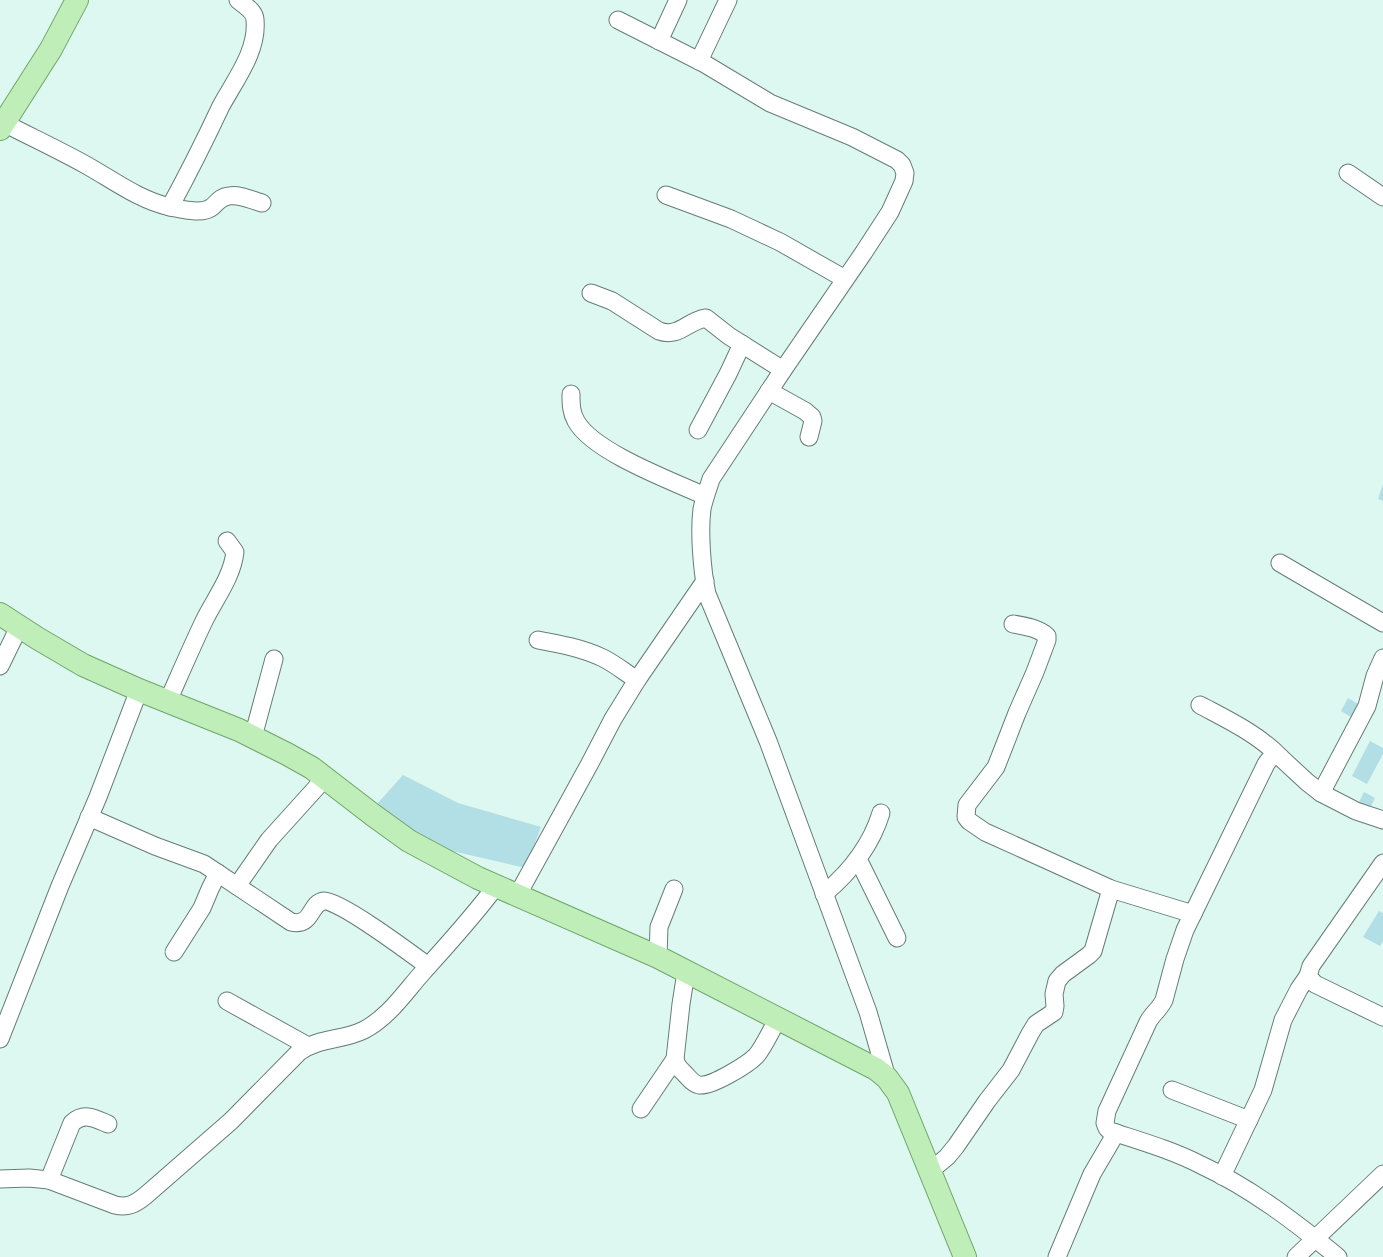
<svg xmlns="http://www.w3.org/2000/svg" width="1383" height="1257" viewBox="0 0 1383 1257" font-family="Inter,sans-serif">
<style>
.building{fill:#b2dee6}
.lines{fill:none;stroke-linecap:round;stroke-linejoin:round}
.minor-casing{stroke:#657d76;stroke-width:19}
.major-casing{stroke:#6fa56b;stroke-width:24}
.minor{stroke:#fff;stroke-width:17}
.major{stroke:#bfeeb9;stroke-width:22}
</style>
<rect width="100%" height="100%" fill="#ddf8f0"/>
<g class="building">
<polygon points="1383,484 1383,501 1378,499"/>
<polygon points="1348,698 1363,707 1359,714 1354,711 1351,717 1341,711"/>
<polygon points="1370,741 1383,748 1383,754 1367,784 1352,776"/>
<polygon points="403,775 458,803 541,827 526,868 421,844 377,804"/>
<polygon points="1364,792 1375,798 1368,812 1357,806"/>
<polygon points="1379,911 1383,913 1383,941 1380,946 1363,937"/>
</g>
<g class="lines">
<defs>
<g id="minor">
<path d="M618 20 705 64 770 103 852 137 897 160 902 165 905 173 904 181 890 212 864 252 783 370 711 479C708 489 704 499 702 509 699 532 702 571 707 594L768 741 868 1012 887 1078"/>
<polyline points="659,41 678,0"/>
<polyline points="699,61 728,0"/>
<path d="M4 123C31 137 59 150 86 165 113 180 139 200 170 207 181 209 202 215 212 207 218 202 220 197 229 196 240 194 251 200 262 203"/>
<polyline points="1348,173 1383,197"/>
<polyline points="666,195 731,219 780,242 845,279"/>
<path d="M170 207C188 174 205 140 221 106 235 80 258 51 255 20 255 11 244 5 238 0"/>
<path d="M591 293 612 301 659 331C679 338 687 321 706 318L729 336 783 370"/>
<polyline points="769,391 805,411 812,417 813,421 809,437"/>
<path d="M571 394C571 404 571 412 576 421 593 452 672 481 705 496"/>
<polyline points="698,430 728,374 742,344"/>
<polyline points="1280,563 1383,623"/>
<path d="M1013 624C1025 626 1038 628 1047 636V640L1035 672 1017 713 996 767 967 805 966 817 969 821 985 832 1111 889 1193 914"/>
<path d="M538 640C560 644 582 648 603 658 615 664 626 673 637 680"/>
<polyline points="0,666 19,627"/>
<path d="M168 701C180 674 192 646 205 619 216 597 232 577 235 552L227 541"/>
<path d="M1200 705C1228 720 1258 734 1280 757"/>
<polyline points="253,737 274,659"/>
<polyline points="1321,793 1367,706 1375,676 1383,658"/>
<path d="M89 817 155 846 204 864 291 922C313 927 309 903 324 901 338 899 413 955 428 966"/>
<polyline points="858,859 897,938"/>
<polyline points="1383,863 1311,966 1308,976 1315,984 1383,1017"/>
<polyline points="237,886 269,840 325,778"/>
<path d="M824 894C850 872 871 846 881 813"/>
<polyline points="517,896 589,765 613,719 637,680 705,581"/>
<polyline points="174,952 202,908 210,889 218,873"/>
<polyline points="658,957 659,927 674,889"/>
<path d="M686 972 681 1004 675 1059C676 1066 680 1069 685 1074 689 1078 693 1084 699 1085 711 1087 747 1065 756 1056 764 1047 771 1030 778 1019"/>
<polyline points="227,1001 308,1046"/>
<polyline points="0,1039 60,886 98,797 139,690"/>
<polyline points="1172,1090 1249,1120"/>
<polyline points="641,1109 675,1059"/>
<polyline points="930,1171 947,1157 956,1146 987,1101 1011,1070 1031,1032 1036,1024 1054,1012 1055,1006 1054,994 1057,981 1063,974 1089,955 1093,951 1111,889"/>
<polyline points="1222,1176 1263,1090 1283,1020 1299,989 1308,976"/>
<path d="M0 1179 29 1178 49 1180 115 1205C128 1208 135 1204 145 1196L231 1121 299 1052C320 1037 342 1041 364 1030 389 1017 405 992 423 972 448 944 473 917 496 886"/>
<path d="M49 1180 72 1123C84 1112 94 1118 108 1124"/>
<polyline points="1057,1257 1092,1174 1116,1133"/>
<polyline points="1296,1257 1383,1174"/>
<path d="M1338 1257C1295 1222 1251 1188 1201 1165 1172 1150 1140 1141 1110 1131L1107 1128 1105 1123 1107 1111 1148 1022C1152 1014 1160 1009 1164 1000L1175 959 1185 930 1266 764C1270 758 1273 755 1280 757L1307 782 1321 793 1356 811 1383 820"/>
</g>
<g id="major">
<polyline points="0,129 51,49 77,0"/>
<polyline points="0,614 37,638 83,665 139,690 239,730 287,754 312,768 373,815 409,841 478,878 658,957 876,1069 887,1078 898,1093 965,1257"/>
</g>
</defs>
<use href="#minor" class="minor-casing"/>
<use href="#major" class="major-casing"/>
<use href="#minor" class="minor"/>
<use href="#major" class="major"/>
</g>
</svg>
